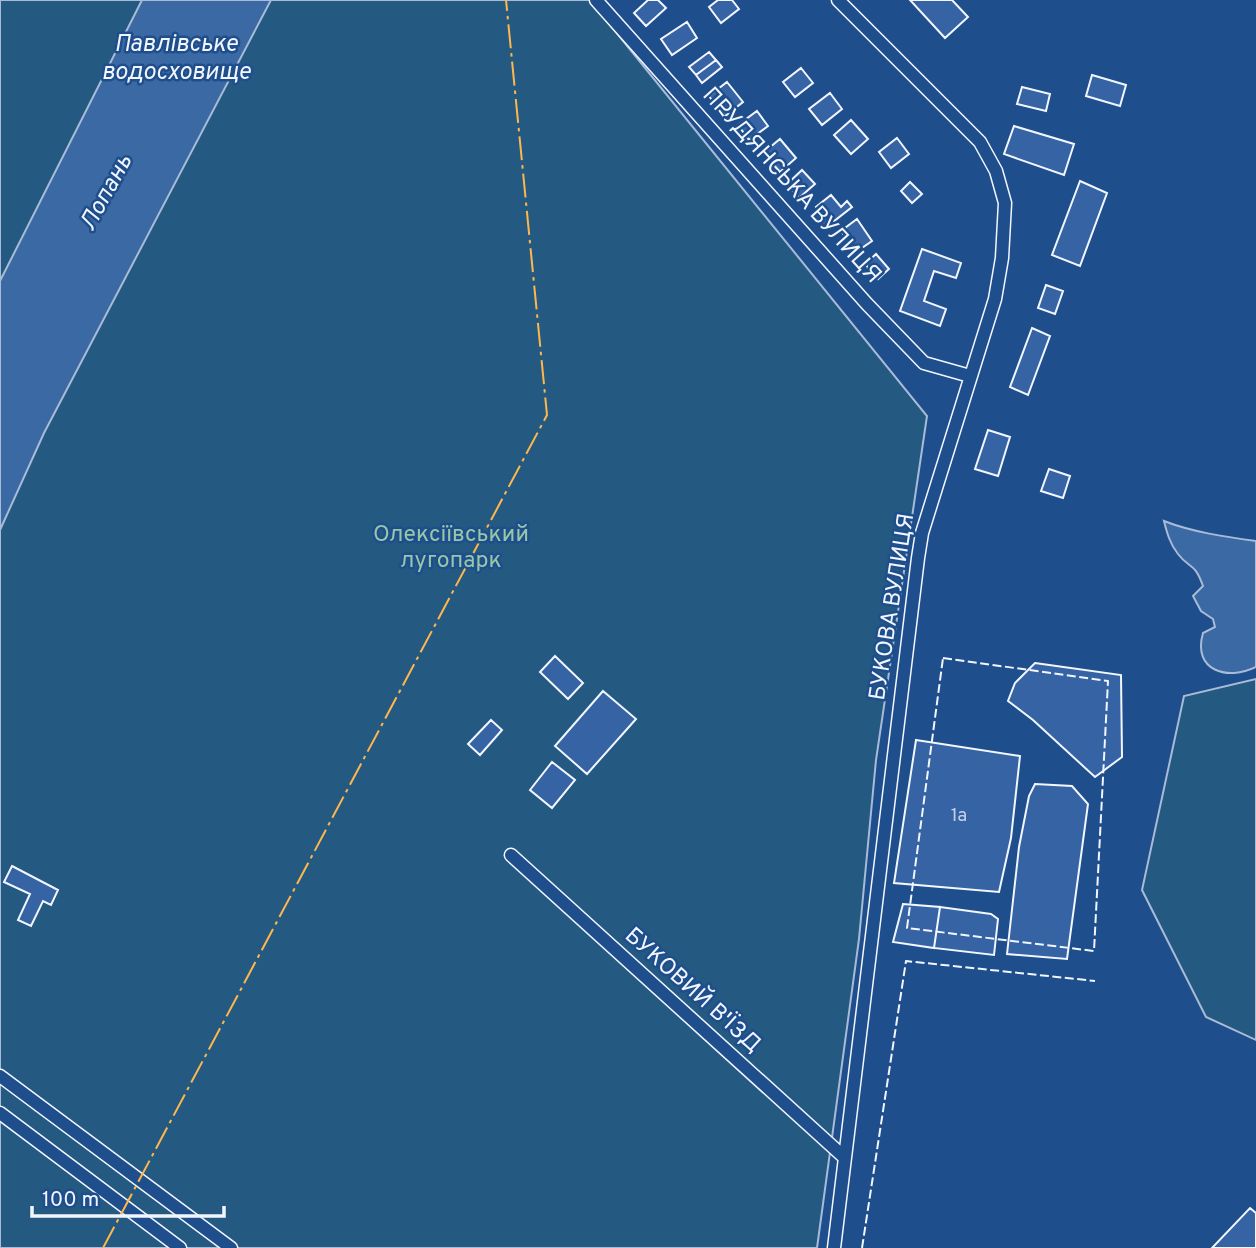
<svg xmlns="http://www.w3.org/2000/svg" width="1256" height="1248" font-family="Overpass,sans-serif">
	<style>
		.green { fill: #245a82; stroke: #a8bbd7; stroke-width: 2 }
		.water { fill: #3b69a3; stroke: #a8bbd7; stroke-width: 2 }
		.building { fill: #3563a3; stroke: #f2f6ff; stroke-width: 2 }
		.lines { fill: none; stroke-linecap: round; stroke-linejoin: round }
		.minor-casing { stroke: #f2f6ff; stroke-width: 15 }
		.minor { stroke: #1f4e8c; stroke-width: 12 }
		.fence { stroke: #f2f6ff; stroke-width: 2; stroke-dasharray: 9 3.5; stroke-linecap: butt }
		.power { stroke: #ffb74d; stroke-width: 2; stroke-dasharray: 24 5 3.5 5; stroke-linecap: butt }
		.labels { text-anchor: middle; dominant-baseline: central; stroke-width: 5; stroke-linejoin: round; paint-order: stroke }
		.number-label { font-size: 19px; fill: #c3d1e8 }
		.street-label { font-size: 23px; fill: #f2f6ff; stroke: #1f4e8c }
		.park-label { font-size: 23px; fill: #97c8a6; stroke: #1f4e8c }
		.water-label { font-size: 24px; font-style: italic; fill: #f2f6ff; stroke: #1f4e8c }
	</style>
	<rect width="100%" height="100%" fill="#1f4e8c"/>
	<path class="green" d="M0 0H590L927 416 876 760 859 939 817 1248H0Z
		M1256 679V1040L1206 1017 1142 890 1184 696Z"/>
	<path class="water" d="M142 0H271L44 433 0 530V281Z
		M1164 521C1192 532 1226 537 1256 541V667C1228 681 1192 671 1203 633L1215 627 1213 619 1201 611 1193 596 1203 586C1194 561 1190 570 1178 554 1170 544 1167 533 1164 521Z"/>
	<path class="building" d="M648 0H658L666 8 646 26 634 13Z
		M718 0H732L739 9 721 23 709 7Z
		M910 0H952L968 17 945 38Z
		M687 22 697 38 672 55 661 39Z
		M709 52 716 60 696 75 689 67Z
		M716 60 722 67 702 83 696 75Z
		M801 68 813 83 795 97 783 82Z
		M1092 75 1126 85 1120 106 1086 96Z
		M727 82 743 102 724 117 709 96Z
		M1022 87 1050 94 1046 111 1017 104Z
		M830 93 842 109 822 125 809 109Z
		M757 111 768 126 749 140 738 125Z
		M851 120 868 139 851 154 834 135Z
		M1014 126 1074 144 1064 175 1004 154Z
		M897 138 909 154 891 168 879 152Z
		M780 139 796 158 780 172 763 153Z
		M802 170 815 184 799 198 787 184Z
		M1080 181 1107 193 1080 266 1052 255Z
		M910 182 922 194 912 203 901 191Z
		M831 195 841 207 847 201 852 207 824 229 813 216 819 211 816 207Z
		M857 219 872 241 856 252 841 231Z
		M922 249 961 263 956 278 934 271 924 301 946 309 940 326 900 311Z
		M876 254 889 269 878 279 865 264Z
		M1046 285 1063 291 1055 314 1038 308Z
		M1032 328 1050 336 1028 395 1010 387Z
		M988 430 1010 437 998 476 975 469Z
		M1049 469 1070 476 1063 498 1041 491Z
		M555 656 583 683 568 699 540 672Z
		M1035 663 1121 675 1122 757 1095 777 1033 720 1008 701 1015 683Z
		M603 691 636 719 587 774 555 746Z
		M491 720 502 730 480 755 468 744Z
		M916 740 1020 756 1011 838 999 892 894 883Z
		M552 762 575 780 552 808 530 790Z
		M1035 784 1072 786 1088 804 1067 959 1007 954 1019 847 1029 796Z
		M12 866 58 890 51 905 43 901 31 926 18 920 30 894 4 882Z
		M903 904 940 907 934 948 893 942Z
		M940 907 991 914 998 919 994 955 934 948Z
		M1250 1208 1256 1213V1248H1212Z"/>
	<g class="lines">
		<defs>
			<path id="minor" d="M596 0 867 304 924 363 970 376
				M511 855 845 1158
				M0 1076 231 1248
				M0 1113 180 1248
				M834 1248 918 558 922 533 995 299 1002 258 1005 203 996 171 980 142 838 0"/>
		</defs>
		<use href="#minor" class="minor-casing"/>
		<use href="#minor" class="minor"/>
		<path class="fence" d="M943 658 1108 681 1094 951 907 928Z
			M862 1248 906 961 1095 981"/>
		<path class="power" d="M103 1248 547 415 506 0"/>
	</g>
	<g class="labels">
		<g class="number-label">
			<text x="959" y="816">1а</text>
		</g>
		<g class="street-label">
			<text transform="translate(791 186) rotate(48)">ПРУДЯНСЬКА ВУЛИЦЯ</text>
			<text transform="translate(893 607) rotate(-81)">БУКОВА ВУЛИЦЯ</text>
			<text transform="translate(692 991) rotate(42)">БУКОВИЙ В'ЇЗД</text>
		</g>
		<g class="park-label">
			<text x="451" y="535">Олексіївський<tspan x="451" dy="26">лугопарк</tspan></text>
		</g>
		<g class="water-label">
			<text x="176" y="45">Павлівське<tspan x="176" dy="28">водосховище</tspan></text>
			<text transform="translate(107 193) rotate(-61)">Лопань</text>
		</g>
	</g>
	<path d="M32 1206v10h192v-10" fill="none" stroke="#f2f6ff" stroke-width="3.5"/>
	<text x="42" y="1206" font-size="21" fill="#f2f6ff" stroke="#1f4e8c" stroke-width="5" paint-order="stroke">100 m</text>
</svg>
